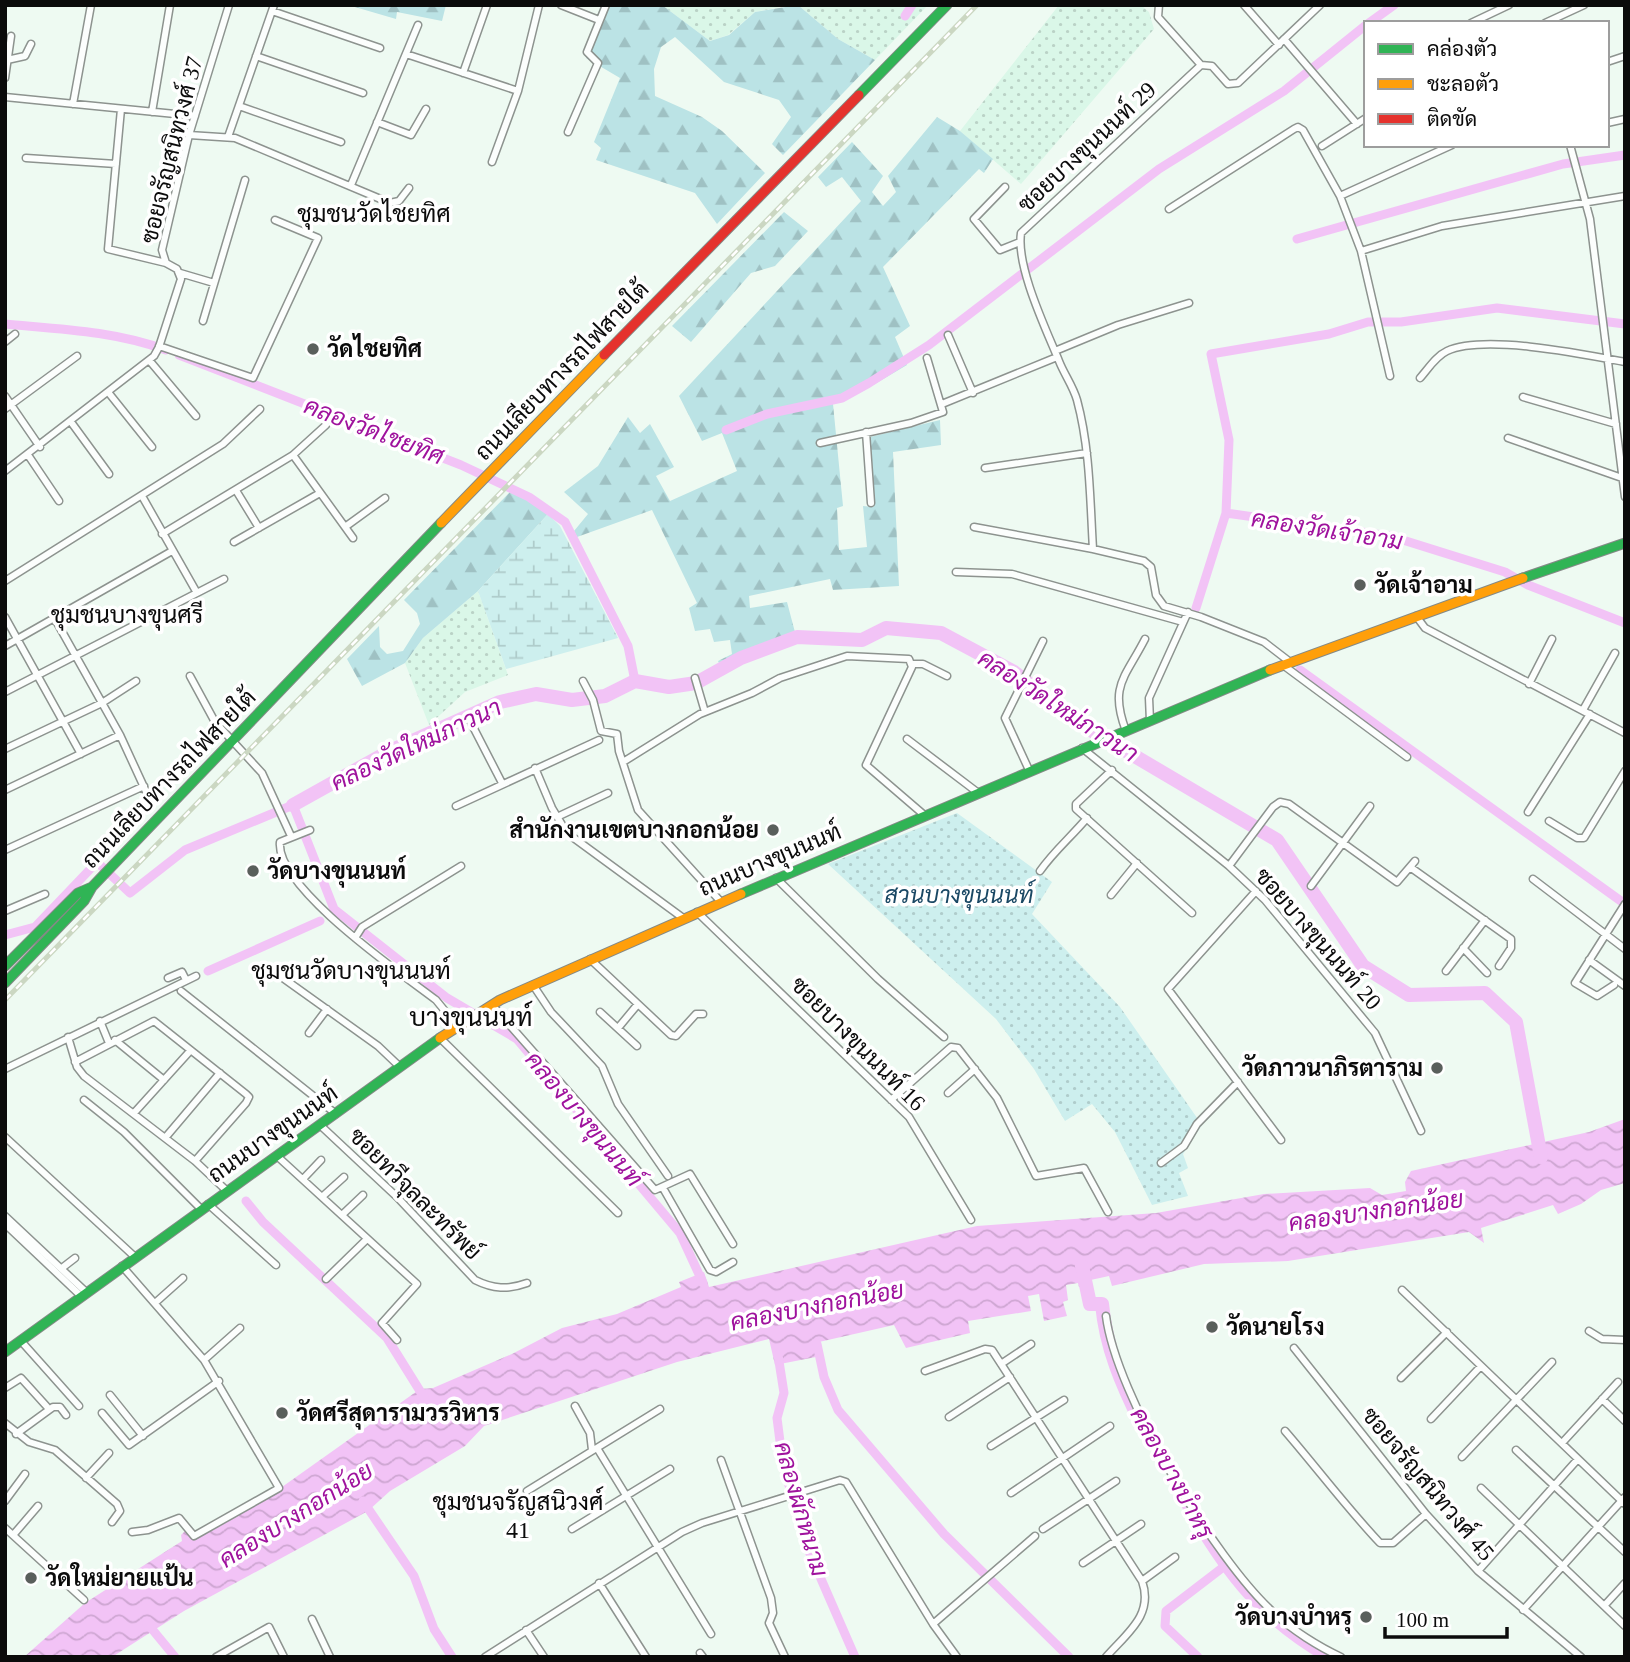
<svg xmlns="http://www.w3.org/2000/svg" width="1630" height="1662" font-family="'Times New Roman',Sarabun,serif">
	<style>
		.farmland { fill: url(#farmland-dots) }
		.grass { fill: url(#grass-dots) }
		.forest { fill: url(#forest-firs) }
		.wetland { fill: url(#wetland-marsh) }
		.water { fill: url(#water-waves) }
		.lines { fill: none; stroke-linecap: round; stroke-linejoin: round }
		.canal { stroke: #f2c3f6; stroke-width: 9 }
		.river { stroke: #f2c3f6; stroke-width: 14 }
		.street-casing { stroke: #8d938f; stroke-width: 9 }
		.fast-casing { stroke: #848986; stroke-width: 11 }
		.slow-casing { stroke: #848986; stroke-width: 11 }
		.jam-casing { stroke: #848986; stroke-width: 11 }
		.street { stroke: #fcfefd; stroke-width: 6 }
		.fast { stroke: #30b455; stroke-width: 9 }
		.slow { stroke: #ff9f0a; stroke-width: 9 }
		.jam { stroke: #e5322d; stroke-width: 9 }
		.rail-casing { stroke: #cbd7c2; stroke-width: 5 }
		.rail { stroke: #fff; stroke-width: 2.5; stroke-dasharray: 8; stroke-linecap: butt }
		.poi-dot { fill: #5a5f5c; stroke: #fff; stroke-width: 2.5 }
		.labels { text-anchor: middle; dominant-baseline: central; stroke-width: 7; stroke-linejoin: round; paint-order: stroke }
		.street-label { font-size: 23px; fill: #0b0b0b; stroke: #fff }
		.poi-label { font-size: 23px; font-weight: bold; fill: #0b0b0b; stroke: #fff; text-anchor: start }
		.park-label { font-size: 23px; font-style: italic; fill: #1a4864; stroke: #fff }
		.neighbourhood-label { font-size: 24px; fill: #0b0b0b; stroke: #fff }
		.water-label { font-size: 24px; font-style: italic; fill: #9f129d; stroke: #fff }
		.quarter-label { font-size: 26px; fill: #0b0b0b; stroke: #fff }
	</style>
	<defs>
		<pattern id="farmland-dots" width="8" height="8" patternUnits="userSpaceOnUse" patternTransform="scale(1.75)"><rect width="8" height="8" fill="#daf7e8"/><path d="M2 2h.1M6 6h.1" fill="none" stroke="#bad2c6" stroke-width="1.8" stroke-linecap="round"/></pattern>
		<pattern id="grass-dots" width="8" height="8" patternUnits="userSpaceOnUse" patternTransform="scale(1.75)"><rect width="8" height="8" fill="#cdefee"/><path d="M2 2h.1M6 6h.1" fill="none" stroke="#afcccb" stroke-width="1.8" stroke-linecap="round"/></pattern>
		<pattern id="forest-firs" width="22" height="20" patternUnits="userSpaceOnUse" patternTransform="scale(1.75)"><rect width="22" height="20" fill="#bbe3e5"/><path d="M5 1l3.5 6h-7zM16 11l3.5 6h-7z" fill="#9fc1c3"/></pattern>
		<pattern id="wetland-marsh" width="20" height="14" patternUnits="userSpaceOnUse" patternTransform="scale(1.75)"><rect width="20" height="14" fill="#cdefee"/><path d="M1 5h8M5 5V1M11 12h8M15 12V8" fill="none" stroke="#afcccb"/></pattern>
		<pattern id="water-waves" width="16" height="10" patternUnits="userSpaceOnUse" patternTransform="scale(1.75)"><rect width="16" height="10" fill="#f2c3f6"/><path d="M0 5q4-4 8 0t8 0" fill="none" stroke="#cea6d2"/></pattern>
	</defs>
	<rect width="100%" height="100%" fill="#eefaf2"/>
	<path class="farmland" d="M662 5H790L755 12 728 35 710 41Z
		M798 5H928L875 60 838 39Z
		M1059 5H1141L1149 12 1154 29 1021 184 960 131Z
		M478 591 508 675 465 692 429 725 405 663 423 638Z"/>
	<path class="grass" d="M957 813 1052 882 1032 914 1120 1007 1202 1125 1183 1154 1188 1168 1179 1173 1188 1196 1152 1205 1115 1132 1092 1104 1065 1121 1034 1069 996 1019 828 864Z"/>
	<path class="forest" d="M348 5H446L442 21 397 12 396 19Z
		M610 5H662L710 41 729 35 755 12 798 5 838 39 875 60 783 155 772 144 791 117 779 100 724 82 675 37 661 47 654 69 655 96 702 117 722 131 765 173 717 224 695 193 596 160 601 148 594 142 620 78 586 58Z
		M937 117 960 131 993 159 984 173 979 169 883 267 910 326 895 337 907 365 863 391 833 404 843 506 837 508 839 550 867 547 863 506 874 507 870 437 940 420 941 445 893 452 899 586 833 590 830 579 749 596 750 608 787 602 796 636 723 672 718 661 732 654 730 640 714 642 710 629 695 631 689 608 697 603 652 510 577 537 574 531 588 514 564 492 598 466 628 417 640 433 650 424 674 467 656 476 670 501 737 471 722 433 702 441 679 396 861 201 842 177 826 187 818 177 852 142 883 176 872 192 883 206 896 192 888 176Z
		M784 212 808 231 775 266 751 273 691 342 672 326Z
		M512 490 548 514 478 591 423 638 405 663 362 686 347 659 379 626 380 647 387 654 403 651 420 624 417 613 404 600Z"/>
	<path class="wetland" d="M548 514 560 526 618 638 506 669 478 591Z"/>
	<path class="water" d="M1625 1119V1183L1601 1190 1581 1204 1558 1214 1553 1205 1481 1228 1484 1243 1469 1232 1288 1261 1204 1264 1112 1286 1109 1276 1086 1281V1284L1079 1287 1078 1283 1066 1285 1068 1300 1063 1302 1067 1316 1044 1321 1039 1294 1028 1296 1031 1311 968 1321 970 1333 906 1348 894 1325 819 1342 821 1356 775 1365 769 1339 677 1362 484 1426 465 1446 390 1491 368 1511 184 1611 112 1657H24L85 1603 182 1541 181 1535 186 1530 193 1538 282 1487 420 1389 433 1388 512 1354 562 1328 617 1314 681 1287 679 1282 704 1272 709 1287 977 1226 1156 1213 1264 1194 1370 1188 1382 1195 1406 1191 1405 1182 1411 1171 1589 1132Z"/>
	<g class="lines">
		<path class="canal" d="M905 16 912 5
			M1369 23 1394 5
			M1297 239 1563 164 1625 155
			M5 324C59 329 115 331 166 350
			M179 355 461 465 529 497 565 522 628 646 635 681
			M726 430 767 414 842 398 869 383 929 345 1159 169 1284 91 1366 25
			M1226 513 1390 536 1505 572 1528 585 1625 623
			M1196 608 1226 513 1229 440 1211 354 1329 334 1368 322H1401L1497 308 1625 324
			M1300 670 1625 904
			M5 935 35 927 97 862 130 893 185 850 293 805 334 909 447 998 517 1039 680 1233 703 1283
			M208 971 320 921
			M246 1201 263 1222 387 1338 425 1399
			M817 1344 824 1377 838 1410 944 1534 1069 1657
			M778 1355 784 1393 777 1418 783 1465 808 1549 855 1657
			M363 1501 414 1576 434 1629 452 1657
			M147 1623 175 1657
			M1198 1657 1165 1626 1166 1611 1226 1565"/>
		<path class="river" d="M293 805 388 752 500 702 536 694 572 700 605 696 635 681 669 687 696 683 741 658 797 637 862 640 886 628 941 633 1014 672 1082 725 1277 840 1363 966 1409 995 1485 993 1516 1022 1541 1157
			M1082 1266 1090 1304H1102C1106 1348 1122 1385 1142 1425
			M1189 1506C1228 1574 1262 1618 1330 1657"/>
		<defs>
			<path id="street" d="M561 5 599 20
				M1159 5 1158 17 1201 65
				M1244 5 1279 45
				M272 11 380 48
				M1471 23 1509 5
				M1545 23 1584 5
				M1284 39 1357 124
				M406 54 518 91
				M256 56 363 93
				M7 60 25 56 31 44
				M1607 62 1625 56
				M463 73 487 5
				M5 78 11 36
				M5 97 195 116
				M73 104 91 5
				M239 106 341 142
				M121 109 108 249 166 263
				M152 112 170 5
				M377 122 411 135 426 109
				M1607 123 1625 119
				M568 132 598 63 587 52 606 5
				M189 135 235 138 390 203 399 201 409 188
				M228 137 274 5
				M1570 145 1590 219 1625 497
				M1322 146 1366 118
				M26 158 116 164
				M492 162 518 91 539 5
				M351 185 418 25
				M1005 187 974 219 1000 250 1020 242
				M1340 196 1452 145
				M1169 209 1294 129 1298 127 1303 130 1340 196 1361 251 1390 376
				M1361 251 1442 226 1625 196
				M180 273 214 283
				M203 321 245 180
				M948 335 973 393
				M5 342 15 334
				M159 346 253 378 318 238 275 220
				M1055 351 1118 325 1189 303
				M149 360 196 416
				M1420 378C1428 369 1436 356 1447 351 1484 334 1583 354 1625 362
				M108 392 152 447
				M5 396 40 447
				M1523 397 1616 424
				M942 404 1057 357
				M5 409 77 356
				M71 422 109 474
				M866 432 871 503
				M1508 438 1622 478
				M820 443 911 423 943 412 927 358
				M28 455 59 501
				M293 455 353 538
				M985 468 1087 453
				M5 471 154 356 159 347 181 279 177 269 166 263 162 250 189 135 229 5
				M237 492 259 528
				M142 496 197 593
				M345 527 385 498
				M974 527 1093 549
				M162 534 293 455 326 425
				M234 542 320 493
				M956 572 1012 574 1183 622
				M5 581 223 444 260 409
				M1416 616 1425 628 1625 733
				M5 617 81 754
				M55 619 120 735 149 798
				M5 646 172 551
				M1290 662 1264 642 1201 617 1164 606 1156 595 1151 567 1144 561 1093 549C1090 499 1090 448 1077 400 1073 386 1064 374 1059 361 1046 329 1016 267 1021 233L1201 65 1212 66 1228 84 1238 83 1320 5
				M912 664H923L947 676
				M1283 665 1407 757
				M190 676 215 722 262 773 291 836
				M695 678 705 712
				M583 681 593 700 601 731 617 734 619 751 638 810 721 902
				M1529 684 1552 639
				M5 692 224 579
				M1583 710 1615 653
				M468 717 502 783
				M1150 721 1149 698 1188 612
				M1126 731C1109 686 1125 678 1145 639
				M907 739 977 792
				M1082 748 1229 866 1265 900 1375 1033 1421 1131
				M5 749 102 703 136 681
				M623 762 700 714 752 693 780 678 847 656 909 659 912 667 866 765 923 814
				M535 768 552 808 567 833 683 918
				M1029 770 1005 718 1043 641
				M1112 770 1076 804V809L1192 913
				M5 790 120 735
				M456 806 599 740
				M1528 812 1590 714
				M557 817 608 793
				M1549 821 1577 838H1584L1625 771
				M310 830 280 842C275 887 402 974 436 1000L445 1011 449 1031
				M5 850 144 786
				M1229 866 1273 807 1280 802 1289 804 1397 882 1415 861
				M1410 867 1511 939V948L1499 966
				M1040 871C1054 851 1071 837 1087 818
				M776 878 878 979 944 1037
				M1533 879 1625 949
				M1311 886 1370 806
				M1256 891 1168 989 1281 1140
				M1111 895 1137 863
				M5 911 45 894
				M697 912 909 1117 971 1220
				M355 938 362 927 461 866
				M1463 948 1487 973
				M590 959 671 1035 676 1036 696 1014H703
				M1589 960 1625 986
				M269 968 378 1046 399 1066
				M1446 971 1485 920
				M168 978 182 972 186 980
				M533 985 551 1012 602 1066 618 1104 668 1176
				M1614 985 1597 996 1575 983 1625 904
				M181 991 336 1114
				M492 1005 655 1190 690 1174 733 1244
				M600 1012 637 1046
				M100 1021 109 1043
				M618 1028 638 1004
				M309 1033 327 1009
				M68 1037 77 1067 84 1076 195 1161 227 1191
				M440 1038 618 1213
				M115 1040 164 1080
				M75 1062 154 1021 246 1094 249 1097 246 1103 195 1161
				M5 1069 196 976
				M948 1093 975 1069
				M84 1100 124 1132 201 1209
				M891 1100 951 1047 958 1048 997 1098 1036 1176 1084 1168 1108 1212
				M134 1113 190 1051
				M320 1125 397 1197 475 1280C493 1289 508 1290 527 1283
				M5 1137 135 1257
				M165 1138 220 1073
				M277 1156 417 1284 382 1323 397 1340
				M1161 1163 1184 1146 1197 1124 1238 1082
				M303 1179 321 1160
				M663 1188 710 1270 716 1272 733 1262
				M323 1196 344 1177
				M208 1204 276 1265
				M343 1214 363 1195
				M5 1216 86 1292
				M5 1224 81 1296
				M122 1266 204 1360 279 1488 194 1536 179 1518 148 1530 132 1532
				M62 1268 75 1258
				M326 1279 367 1239
				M1402 1290 1625 1504
				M155 1303 183 1278
				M1106 1316C1116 1395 1215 1560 1274 1613 1292 1630 1319 1647 1341 1657
				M1589 1331 1602 1339 1625 1340
				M21 1341 79 1406
				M1294 1348 1426 1514 1478 1571 1581 1657
				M204 1360 240 1328
				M1001 1364 1031 1344
				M925 1371 985 1349 992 1350 1142 1581C1154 1615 1127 1633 1106 1657
				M1401 1378 1447 1332
				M5 1388 21 1378 49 1409
				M110 1395 143 1436
				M1602 1399 1625 1421
				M575 1406 590 1433 592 1450
				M102 1413 129 1445 219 1381
				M949 1417 1010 1377
				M1431 1419 1481 1366
				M5 1423 29 1442 55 1450 117 1504 120 1511 112 1522
				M1285 1431C1317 1468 1346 1507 1380 1543H1393L1426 1514
				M16 1434 53 1407H60L66 1415
				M1562 1443 1618 1382
				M991 1446 1064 1400
				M597 1448 711 1634
				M1516 1450 1625 1552
				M1462 1457 1552 1362
				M721 1460 771 1598 773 1613 769 1623 785 1657
				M86 1478 109 1453
				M1481 1488 1625 1626
				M527 1491 660 1409
				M1011 1493 1110 1426
				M5 1501 25 1474
				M5 1528 84 1600
				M572 1529 670 1469
				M1043 1529 1116 1481
				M14 1534 38 1506
				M1083 1563 1141 1524
				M1478 1571 1578 1459
				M1142 1581 1175 1557
				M599 1583 646 1657
				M1604 1606 1625 1583
				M1523 1610 1625 1497
				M312 1619 330 1657
				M933 1624 957 1657
				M526 1630 544 1657
				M700 1653 703 1657
				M216 1657 269 1627 284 1657
				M485 1657 682 1532 702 1523 840 1480 846 1482 933 1624 1035 1536"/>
			<path id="fast" d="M859 95 947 5
				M1523 578 1625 543
				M741 894 1270 670
				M5 966 78 893 92 887
				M5 983 84 901 92 887 441 523
				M5 1352 440 1038"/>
			<path id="slow" d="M441 523 604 355
				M1270 670 1523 578
				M440 1038 500 1000 741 894"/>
			<path id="jam" d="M604 355 859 95"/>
		</defs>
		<use href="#street" class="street-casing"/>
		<use href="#fast" class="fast-casing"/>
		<use href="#slow" class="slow-casing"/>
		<use href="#jam" class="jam-casing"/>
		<use href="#street" class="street"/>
		<use href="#fast" class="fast"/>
		<use href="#slow" class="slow"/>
		<use href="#jam" class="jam"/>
		<defs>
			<path id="rail" d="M5 1000 977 5"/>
		</defs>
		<use href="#rail" class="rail-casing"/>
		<use href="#rail" class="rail"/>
	</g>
	<g class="poi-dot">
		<circle cx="313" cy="349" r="7"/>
		<circle cx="1360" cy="585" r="7"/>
		<circle cx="773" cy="830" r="7"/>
		<circle cx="253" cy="871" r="7"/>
		<circle cx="1437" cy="1068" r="7"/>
		<circle cx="1212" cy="1327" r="7"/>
		<circle cx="282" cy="1413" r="7"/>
		<circle cx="31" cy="1578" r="7"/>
		<circle cx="1366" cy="1617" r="7"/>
	</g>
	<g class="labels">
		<g class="street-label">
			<text transform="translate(1087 147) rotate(-43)">ซอยบางขุนนนท์ 29</text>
			<text transform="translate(172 150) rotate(-76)">ซอยจรัญสนิทวงศ์ 37</text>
			<text transform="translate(562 371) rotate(-46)">ถนนเลียบทางรถไฟสายใต้</text>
			<text transform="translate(169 779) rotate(-46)">ถนนเลียบทางรถไฟสายใต้</text>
			<text transform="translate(770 860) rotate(-23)">ถนนบางขุนนนท์</text>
			<text transform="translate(1318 939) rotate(49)">ซอยบางขุนนนท์ 20</text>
			<text transform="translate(858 1044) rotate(45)">ซอยบางขุนนนท์ 16</text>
			<text transform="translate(273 1134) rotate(-35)">ถนนบางขุนนนท์</text>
			<text transform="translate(415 1194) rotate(45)">ซอยทวีจุลละทรัพย์</text>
			<text transform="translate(1428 1484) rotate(50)">ซอยจรัญสนิทวงศ์ 45</text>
		</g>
		<g class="poi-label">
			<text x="327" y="349">วัดไชยทิศ</text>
			<text x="1374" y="585">วัดเจ้าอาม</text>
			<text x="759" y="830" text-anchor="end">สำนักงานเขตบางกอกน้อย</text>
			<text x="267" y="871">วัดบางขุนนนท์</text>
			<text x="1423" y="1068" text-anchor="end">วัดภาวนาภิรตาราม</text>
			<text x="1226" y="1327">วัดนายโรง</text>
			<text x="296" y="1413">วัดศรีสุดารามวรวิหาร</text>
			<text x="45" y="1578">วัดใหม่ยายแป้น</text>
			<text x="1352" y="1617" text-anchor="end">วัดบางบำหรุ</text>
		</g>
		<g class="park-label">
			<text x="959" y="895">สวนบางขุนนนท์</text>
		</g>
		<g class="neighbourhood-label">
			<text x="374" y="214">ชุมชนวัดไชยทิศ</text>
			<text x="127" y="615">ชุมชนบางขุนศรี</text>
			<text x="351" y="971">ชุมชนวัดบางขุนนนท์</text>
			<text x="518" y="1502">ชุมชนจรัญสนิวงศ์<tspan x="518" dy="28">41</tspan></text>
		</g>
		<g class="water-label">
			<text transform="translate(374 431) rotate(21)">คลองวัดไชยทิศ</text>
			<text transform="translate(1327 530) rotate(9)">คลองวัดเจ้าอาม</text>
			<text transform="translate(1058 706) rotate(33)">คลองวัดใหม่ภาวนา</text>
			<text transform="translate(416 745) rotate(-25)">คลองวัดใหม่ภาวนา</text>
			<text transform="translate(584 1119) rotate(50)">คลองบางขุนนนท์</text>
			<text transform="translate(1376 1211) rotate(-8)">คลองบางกอกน้อย</text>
			<text transform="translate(817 1306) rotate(-11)">คลองบางกอกน้อย</text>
			<text transform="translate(1172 1473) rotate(61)">คลองบางบำหรุ</text>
			<text transform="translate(801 1509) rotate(74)">คลองผักหนาม</text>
			<text transform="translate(296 1515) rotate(-32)">คลองบางกอกน้อย</text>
		</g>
		<g class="quarter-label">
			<text x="471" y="1017">บางขุนนนท์</text>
		</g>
	</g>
	<rect width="1630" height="1662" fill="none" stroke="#0b0b0b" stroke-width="14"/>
	<rect x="1364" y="21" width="245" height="126" fill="#ffffff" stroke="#9d9d9d" stroke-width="2"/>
	<rect x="1378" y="44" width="35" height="10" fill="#30b455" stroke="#9d9d9d" stroke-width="2"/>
	<text x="1427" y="56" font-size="21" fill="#0b0b0b">คล่องตัว</text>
	<rect x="1378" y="79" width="35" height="10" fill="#ff9f0a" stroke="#9d9d9d" stroke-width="2"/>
	<text x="1427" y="91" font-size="21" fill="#0b0b0b">ชะลอตัว</text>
	<rect x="1378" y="114" width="35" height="10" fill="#e5322d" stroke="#9d9d9d" stroke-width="2"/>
	<text x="1427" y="126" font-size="21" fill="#0b0b0b">ติดขัด</text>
	<path d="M1385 1627v10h122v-10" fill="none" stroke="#0b0b0b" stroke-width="3.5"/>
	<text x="1396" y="1627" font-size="21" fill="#0b0b0b" stroke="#ffffff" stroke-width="5" paint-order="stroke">100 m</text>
</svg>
